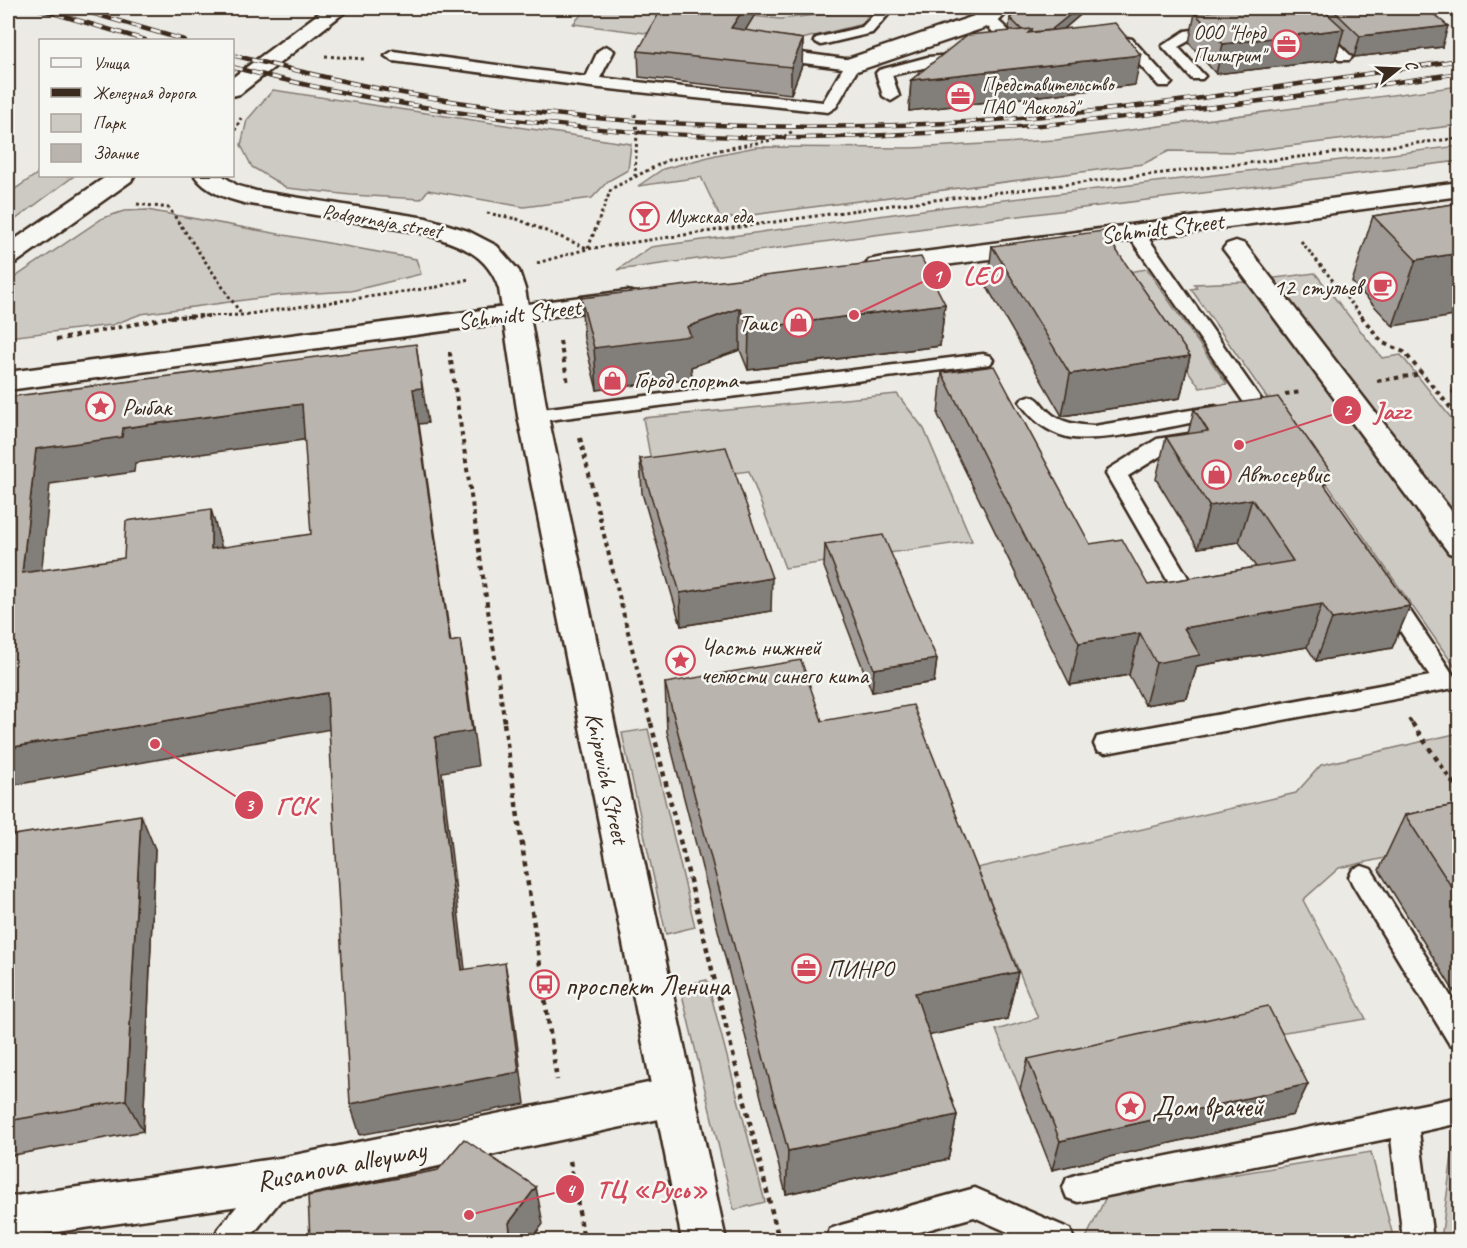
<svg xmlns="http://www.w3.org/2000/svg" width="1467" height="1248" font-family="Caveat,sans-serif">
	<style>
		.green { fill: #cdcac4; stroke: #847a71; stroke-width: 1.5 }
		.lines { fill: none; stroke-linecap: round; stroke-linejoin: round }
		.service-casing { stroke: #3b2a1e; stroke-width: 5 }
		.pedestrian-casing { stroke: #3b2a1e; stroke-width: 5 }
		.minor-casing { stroke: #3b2a1e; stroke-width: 5 }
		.secondary-casing { stroke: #3b2a1e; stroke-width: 5 }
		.primary-casing { stroke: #3b2a1e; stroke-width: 5 }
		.path-far2 { stroke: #3b2a1e; stroke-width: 3; stroke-dasharray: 3 3; stroke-linecap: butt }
		.path-far1 { stroke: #3b2a1e; stroke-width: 4; stroke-dasharray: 4.5 4.5; stroke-linecap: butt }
		.path { stroke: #3b2a1e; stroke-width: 4.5; stroke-dasharray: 5 5; stroke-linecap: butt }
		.service { fill: #f6f6f2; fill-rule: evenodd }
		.pedestrian { fill: #f6f6f2; fill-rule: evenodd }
		.minor { fill: #f6f6f2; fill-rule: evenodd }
		.secondary { fill: #f6f6f2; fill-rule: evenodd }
		.primary { fill: #f6f6f2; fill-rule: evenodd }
		.rail-casing { stroke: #3b2a1e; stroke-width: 4.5 }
		.rail { stroke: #f6f6f2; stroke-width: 3; stroke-dasharray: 10; stroke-linecap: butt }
		.wall { fill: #a09b96; stroke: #3b2a1e; stroke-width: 1.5 }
		.shaded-wall { fill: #827e7a; stroke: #3b2a1e; stroke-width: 1.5 }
		.building { fill: #bab4ae; stroke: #3b2a1e; stroke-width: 1.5; fill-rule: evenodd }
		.labels { text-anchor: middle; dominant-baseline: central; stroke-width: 5; stroke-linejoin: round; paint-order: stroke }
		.far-poi-label { font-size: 20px; fill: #3b2a1e; stroke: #f6f6f2; text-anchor: start }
		.far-street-label { font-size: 20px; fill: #3b2a1e; stroke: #f6f6f2 }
		.street-label { font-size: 24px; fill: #3b2a1e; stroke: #f6f6f2 }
		.poi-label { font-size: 24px; fill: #3b2a1e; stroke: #f6f6f2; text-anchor: start }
		.near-poi-label { font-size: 28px; fill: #3b2a1e; stroke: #f6f6f2; text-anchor: start }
		.near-street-label { font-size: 28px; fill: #3b2a1e; stroke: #f6f6f2 }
		.leader { fill: none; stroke: #d1495b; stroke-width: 2 }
		.callout-dot { fill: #d1495b; stroke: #f6f6f2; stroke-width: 2 }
		.mark-label { font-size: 18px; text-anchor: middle; font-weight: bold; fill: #fff }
		.callout-label { font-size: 26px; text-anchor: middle; font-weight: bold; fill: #d1495b; stroke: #f6f6f2; stroke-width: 5; stroke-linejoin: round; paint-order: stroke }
	</style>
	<rect width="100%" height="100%" fill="#ebeae5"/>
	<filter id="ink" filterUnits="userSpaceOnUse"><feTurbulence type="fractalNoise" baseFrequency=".0167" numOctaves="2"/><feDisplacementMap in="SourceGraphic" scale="12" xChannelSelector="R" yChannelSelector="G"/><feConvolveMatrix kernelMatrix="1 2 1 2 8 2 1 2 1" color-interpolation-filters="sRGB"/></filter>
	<g filter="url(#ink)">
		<path class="green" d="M587 8H677L780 19 871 9 863 24 765 48 573 24Z
			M1459 86V125L1241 152 1169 151 1143 164 721 219 701 177 638 186 663 169 716 155 756 147 912 148 1056 140Z
			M273 90 631 144 628 170 608 181 592 198 524 207 428 190 421 199 351 195 287 188 252 167 241 145 247 120Z
			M1459 146V161L948 225 617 270 651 247 945 207Z
			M40 172V176H74L8 225V194Z
			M147 210 416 259 421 274 351 291 282 295 141 314 112 325 8 337V282L103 218 124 211Z
			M1147 269 1227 384 1200 388 1121 273Z
			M1315 273 1382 358 1401 355 1459 428V673L1191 289 1197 288 1194 284 1244 282Z
			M897 394 924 429 972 541 785 568 749 471 655 483 643 418Z
			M648 729 695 927 666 934 622 733Z
			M1459 733V842L1339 868 1303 900 1366 1019 1254 1037 1020 1089 996 1030 1038 1018 977 868 1296 793 1321 765Z
			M707 980 765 1202 734 1210 680 986Z
			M1459 1145V1240H1441L1453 1148Z
			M1371 1152 1394 1240H1085L1107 1195Z"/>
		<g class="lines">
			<defs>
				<path id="service" d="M880 8H894L872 33 821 45 814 41 816 38 862 27Z
					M962 8C991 5 1008 31 1027 50L1030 53 1027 56H1017L983 22Z
					M1221 26 1226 27 1228 30 1226 33 1194 38 1178 47 1202 73 1205 76 1202 79H1192L1162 46 1185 31Z
					M1317 27 1322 28 1349 54 1352 57 1349 60H1339L1312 34 1310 31 1312 28Z
					M1127 38 1132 39 1169 80 1172 83 1169 86H1159L1123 47 1112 46 1110 43 1112 40Z
					M606 46 614 51 600 78 823 102 843 68 772 59 764 54 767 51 772 49 852 60 860 65 836 107 828 112 591 87 393 61 385 56 393 51 586 77 598 51Z
					M963 54 968 56 971 59 968 62 928 67 892 75 899 96 891 101 883 96 876 73 879 70 928 57Z
					M1135 227 1141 228 1277 422 1280 426 1277 430 1270 432 1263 430 1126 232 1129 228Z
					M983 354 990 356 993 360 990 364 533 422 526 420 523 416 526 412 533 410Z
					M1030 396C1040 398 1041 405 1048 411 1060 423 1078 425 1094 426L1215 406 1230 411 1233 415 1230 419 1223 421 1214 418C1177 425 1100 444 1067 437 1047 432 1031 419 1020 402L1023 398Z
					M1195 433 1202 434 1205 439 1202 444 1170 450 1128 476 1203 603 1200 609 1192 611 1184 609 1106 474 1109 469 1157 439Z
					M1388 588 1396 590 1454 676 1458 682 1454 688 1106 753 1097 751 1094 744 1097 737 1106 735 1430 676 1377 596 1380 590Z
					M1362 866 1371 869 1460 1011V1048L1450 1045 1353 885 1349 877 1353 869Z
					M1460 1097V1123L1419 1132 1433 1240H1403L1391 1138 1078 1202 1067 1198 1063 1188 1067 1178 1078 1174Z
					M279 1165 290 1169 294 1179 290 1189 248 1240H214L218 1229 268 1169Z
					M975 1188 1070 1229 1074 1240H1026L974 1217 891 1240H826L830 1229 841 1225Z"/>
				<path id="pedestrian" d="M1236 241 1245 244 1460 522V556L1449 553 1227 254 1223 249 1227 244Z"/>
				<path id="minor" d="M988 8H1011L996 24 860 70 852 72 844 70 841 65 844 60 980 14Z
					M673 1078 688 1083 694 1097 688 1111 673 1116 280 1200 8 1239V1197L280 1158Z"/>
				<path id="secondary" d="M326 8H350L240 94 232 96V78Z
					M107 176H134L131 181 17 262 8 264V244Z
					M195 176H223L238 186 256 191 426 218 468 231 497 246 519 271 525 289 548 416 726 1240H682L518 416 499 289C487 252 457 244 422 233L244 203C226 198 206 192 195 176Z"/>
				<path id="primary" d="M1460 182V196L878 274 869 272 865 266 869 260 878 258Z
					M627 291 636 293 640 299 636 305 8 390V372Z"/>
			</defs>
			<use href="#service" class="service-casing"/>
			<use href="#pedestrian" class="pedestrian-casing"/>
			<use href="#minor" class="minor-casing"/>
			<use href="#secondary" class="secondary-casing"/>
			<use href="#primary" class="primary-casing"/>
			<path class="path-far2" d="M325 56 365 59
				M635 114 637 132 635 176
				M232 136 241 118
				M232 142 235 159
				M137 204 169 208 241 314
				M487 213 517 219 587 248
				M1301 241 1362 317
				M588 248 611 189 668 160 782 138 793 131
				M537 263 587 249 892 205 1460 138
				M168 317 242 315 437 287 469 279"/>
			<path class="path-far1" d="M1361 316 1383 343 1404 352 1460 419
				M56 340 170 317 209 316
				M560 341 568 383
				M448 354H450L505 725
				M1377 381 1422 374
				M1285 394 1302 392
				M580 438 651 725
				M1409 719 1413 725"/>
			<path class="path" d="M504 723 557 1080
				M651 723 779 1240
				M1412 723 1460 793
				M570 1161 584 1240"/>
			<use href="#service" class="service"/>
			<use href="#pedestrian" class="pedestrian"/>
			<use href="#minor" class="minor"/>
			<use href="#secondary" class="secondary"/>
			<use href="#primary" class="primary"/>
			<defs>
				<path id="rail" d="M36 8 145 40
					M74 8 184 40
					M232 55C290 69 349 84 408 94 586 125 768 132 948 123 1120 114 1290 85 1460 60
					M232 67C409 113 609 137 792 138 829 138 867 136 904 134 1091 126 1275 100 1460 73"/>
			</defs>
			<use href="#rail" class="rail-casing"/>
			<use href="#rail" class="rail"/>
		</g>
		<path class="wall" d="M1023 8H1081L1080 15 1064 29 1135 85 909 111 911 80 1012 31 1009 28 1010 18Z
			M1330 8H1426L1442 47 1354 57 1340 43 1335 60 1216 74 1189 43 1195 13 1328 15Z
			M745 31 803 39 802 65 791 94 639 77 638 51Z
			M1460 203 1393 326 1352 282 1373 216Z
			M992 246 1190 356 1180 398 1062 416 987 287Z
			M581 298 945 304 940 346 748 370 740 350 691 367 692 378 597 390 584 339Z
			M942 373 1090 544 1148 585 1256 567 1239 542 1198 548 1156 479 1166 437 1188 434 1194 409 1330 471 1325 486 1410 606 1392 648 1316 661 1307 647 1197 666 1187 698 1145 705 1129 675 1070 685 938 415Z
			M1460 373V401L1452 392Z
			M640 459 771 611 681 626 642 493Z
			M825 544 937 659 934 682 872 692 824 567Z
			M665 683 822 721 1018 972 1007 1019 929 1035 957 1115 948 1159 786 1194 667 732Z
			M1460 804V1001L1379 870 1405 815Z
			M8 836 155 849 143 1131 8 1156Z
			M1028 1059 1308 1084 1293 1115 1052 1170 1020 1089Z"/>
		<path class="shaded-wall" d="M744 8H759L731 54V28Z
			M1078 8H1081L1080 15 1046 44 1047 33Z
			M1448 26 1442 47 1354 57 1360 36Z
			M1344 29 1335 60 1216 74 1223 44Z
			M803 39 802 65 791 94V67Z
			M1141 55 1135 85 909 111 911 80Z
			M1460 253V315L1393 326 1416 260Z
			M945 304 940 346 748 370 749 329Z
			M740 308V350L691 367 692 378 597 390 594 348 687 327Z
			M416 344 428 423 419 424 456 677 450 642 413 389Z
			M1190 356 1180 398 1062 416 1070 374Z
			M302 404 310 439 135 463 134 472 50 484 38 608 22 573 36 449 123 428Z
			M1330 471 1316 513V473Z
			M1252 499 1239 542 1198 548 1209 506Z
			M211 509 221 544V585L211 549Z
			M772 578 771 611 681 626 680 593Z
			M1322 604 1307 647 1197 666 1187 698 1145 705 1156 663 1184 628Z
			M1410 606 1392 648 1316 661 1332 619Z
			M1140 633 1129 675 1070 685 1079 643Z
			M460 640 466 676 478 766 442 772 469 1003 462 970 435 737Z
			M937 659 934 682 872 692 874 669Z
			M327 693 337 728 8 786V748Z
			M141 815 155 849 143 1131 126 1100Z
			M505 963 511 996 525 1104 360 1135 350 1104Z
			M1018 972 1007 1019 908 1040 915 993Z
			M1308 1084 1293 1115 1052 1170 1060 1141Z
			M957 1115 948 1159 786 1194 788 1151Z
			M536 1187 543 1224 531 1240H511L509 1223Z"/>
		<path class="building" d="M662 8H744L731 28 803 39 791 67 638 51Z
			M1023 8H1078L1051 30 1032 32V29L1022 30 1010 18Z
			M1245 8H1321L1344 29 1223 44 1195 13Z
			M1331 8H1426L1448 26 1360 36Z
			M1115 23 1141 55 911 80 967 35 1032 29 1028 33Z
			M1460 203V253L1416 260 1373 216Z
			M1103 231 1190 356 1070 374 992 246Z
			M921 257 945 304 749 329 740 308 687 327 691 336 594 348 581 298Z
			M416 344 422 388 413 389 450 642 460 640 472 731 435 737 462 970 505 963 519 1072 350 1104 327 693 8 748V397ZM302 404 311 534 211 549V509L126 521 124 558 22 573 36 449 122 437 123 428Z
			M994 366 1090 544 1122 539 1148 585 1293 561 1252 499 1209 506 1166 437 1208 431 1194 409 1278 397 1330 471 1316 473 1410 606 1332 619 1322 604 1184 628 1200 655 1156 663 1140 633 1079 643 942 373Z
			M726 447 772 578 680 593 640 459Z
			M883 535 937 659 874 669 825 544Z
			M801 660 822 721 913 705 1018 972 915 993 957 1115 788 1151 665 683Z
			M1460 804V900L1405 815Z
			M141 815 126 1100 8 1121V836Z
			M1268 1006 1308 1084 1060 1141 1028 1059Z
			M464 1139 536 1187 509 1223 511 1240H310L308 1196 438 1170Z"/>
	</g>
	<defs>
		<symbol id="office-ring" viewBox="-11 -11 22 22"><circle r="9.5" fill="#f6f6f2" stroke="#d1495b" stroke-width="1.5"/><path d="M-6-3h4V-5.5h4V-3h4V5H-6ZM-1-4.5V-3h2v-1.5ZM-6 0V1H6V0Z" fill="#d1495b"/></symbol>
		<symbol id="bar-ring" viewBox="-11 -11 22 22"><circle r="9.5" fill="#f6f6f2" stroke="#d1495b" stroke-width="1.5"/><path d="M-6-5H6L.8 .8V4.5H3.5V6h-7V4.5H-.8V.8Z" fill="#d1495b"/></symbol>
		<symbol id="cafe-ring" viewBox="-11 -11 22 22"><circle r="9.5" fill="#f6f6f2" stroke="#d1495b" stroke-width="1.5"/><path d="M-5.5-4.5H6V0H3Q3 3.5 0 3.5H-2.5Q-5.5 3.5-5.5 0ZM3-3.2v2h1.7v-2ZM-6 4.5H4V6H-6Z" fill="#d1495b"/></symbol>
		<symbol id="shop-ring" viewBox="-11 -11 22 22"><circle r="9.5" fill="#f6f6f2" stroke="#d1495b" stroke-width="1.5"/><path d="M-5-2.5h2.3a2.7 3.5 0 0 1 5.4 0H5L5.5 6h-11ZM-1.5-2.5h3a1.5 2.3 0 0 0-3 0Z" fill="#d1495b"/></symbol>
		<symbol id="sight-ring" viewBox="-11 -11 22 22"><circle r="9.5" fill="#f6f6f2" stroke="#d1495b" stroke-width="1.5"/><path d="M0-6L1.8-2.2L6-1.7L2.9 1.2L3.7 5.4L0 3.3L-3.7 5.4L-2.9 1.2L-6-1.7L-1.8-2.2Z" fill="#d1495b"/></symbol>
		<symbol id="bus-ring" viewBox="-11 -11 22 22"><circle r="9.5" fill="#f6f6f2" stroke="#d1495b" stroke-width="1.5"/><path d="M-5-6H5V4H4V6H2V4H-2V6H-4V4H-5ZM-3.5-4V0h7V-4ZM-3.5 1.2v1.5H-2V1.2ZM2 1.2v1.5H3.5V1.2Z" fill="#d1495b"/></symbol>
	</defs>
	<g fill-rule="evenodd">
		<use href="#office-ring" x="1270" y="28" width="33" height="33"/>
		<use href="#office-ring" x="944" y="80" width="33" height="33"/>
		<use href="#bar-ring" x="628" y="200" width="33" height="33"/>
		<use href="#cafe-ring" x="1366" y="270" width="33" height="33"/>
		<use href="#shop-ring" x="782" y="306" width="33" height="33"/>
		<use href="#shop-ring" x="596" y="364" width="33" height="33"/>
		<use href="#sight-ring" x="84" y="390" width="33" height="33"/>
		<use href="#shop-ring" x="1200" y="458" width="33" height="33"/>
		<use href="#sight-ring" x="664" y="644" width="33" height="33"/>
		<use href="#office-ring" x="790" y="952" width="33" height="33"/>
		<use href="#bus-ring" x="528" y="968" width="33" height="33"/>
		<use href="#sight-ring" x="1114" y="1090" width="33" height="33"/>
	</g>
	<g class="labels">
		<g class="far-poi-label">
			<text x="1265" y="32" text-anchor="end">ООО "Норд<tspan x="1265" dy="23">Пилигрим"</tspan></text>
			<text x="982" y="84">Представительство<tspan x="982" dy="23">ПАО "Аскольд"</tspan></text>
			<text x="666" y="216">Мужская еда</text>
		</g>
		<g class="far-street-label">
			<text transform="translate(382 221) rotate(10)">Podgornaja street</text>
		</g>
		<g class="street-label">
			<text transform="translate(1162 228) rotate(-7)">Schmidt Street</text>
			<text transform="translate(519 314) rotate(-7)">Schmidt Street</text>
			<text transform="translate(607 778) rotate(78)">Knipovich Street</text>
		</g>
		<g class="poi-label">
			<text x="1362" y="287" text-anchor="end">12 стульев</text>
			<text x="777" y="323" text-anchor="end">Таис</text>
			<text x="634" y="380">Город спорта</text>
			<text x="122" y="407">Рыбак</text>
			<text x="1237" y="474">Автосервис</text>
			<text x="701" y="647">Часть нижней<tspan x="701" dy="28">челюсти синего кита</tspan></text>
			<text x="827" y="969">ПИНРО</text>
		</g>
		<g class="near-poi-label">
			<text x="565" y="985">проспект Ленина</text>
			<text x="1152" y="1106">Дом врачей</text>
		</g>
		<g class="near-street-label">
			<text transform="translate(341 1165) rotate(-11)">Rusanova alleyway</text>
		</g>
	</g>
	<path class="leader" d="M854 315L937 275M1239 445L1347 410M155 744L249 805M469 1215L570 1189"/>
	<g class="callout-dot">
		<circle cx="854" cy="315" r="6"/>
		<circle cx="1239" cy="445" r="6"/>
		<circle cx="155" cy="744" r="6"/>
		<circle cx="469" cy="1215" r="6"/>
		<circle cx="937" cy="275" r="15"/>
		<circle cx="1347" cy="410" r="15"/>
		<circle cx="249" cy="805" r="15"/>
		<circle cx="570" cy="1189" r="15"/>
	</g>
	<g class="mark-label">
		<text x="937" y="282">1</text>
		<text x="1347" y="416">2</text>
		<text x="249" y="811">3</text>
		<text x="570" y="1196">4</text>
	</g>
	<g class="callout-label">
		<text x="982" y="284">LEO</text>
		<text x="1392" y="419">Jazz</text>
		<text x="296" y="814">ГСК</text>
		<text x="652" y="1198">ТЦ «Русь»</text>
	</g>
	<rect width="1467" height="1248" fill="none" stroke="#f6f6f2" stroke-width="30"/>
	<rect x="15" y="15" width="1437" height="1218" fill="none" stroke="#3b2a1e" stroke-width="2" filter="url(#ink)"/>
	<rect x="39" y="39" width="195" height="138" fill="#f6f6f2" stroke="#aba49d" stroke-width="1.5"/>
	<rect x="51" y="58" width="30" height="9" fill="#f6f6f2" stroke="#aba49d" stroke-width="1.5"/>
	<text x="93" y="69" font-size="18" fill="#3b2a1e">Улица</text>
	<rect x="51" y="88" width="30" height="9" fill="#3b2a1e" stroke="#aba49d" stroke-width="1.5"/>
	<text x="93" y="99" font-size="18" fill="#3b2a1e">Железная дорога</text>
	<rect x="51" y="114" width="30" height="18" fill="#cdcac4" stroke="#aba49d" stroke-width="1.5"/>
	<text x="93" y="129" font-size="18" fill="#3b2a1e">Парк</text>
	<rect x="51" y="144" width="30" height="18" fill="#bab4ae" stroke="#aba49d" stroke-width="1.5"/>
	<text x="93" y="159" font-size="18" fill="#3b2a1e">Здание</text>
	<g transform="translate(1398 69) rotate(72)" stroke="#f6f6f2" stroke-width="4.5" paint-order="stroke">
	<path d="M0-4.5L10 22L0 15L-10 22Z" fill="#3b2a1e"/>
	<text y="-9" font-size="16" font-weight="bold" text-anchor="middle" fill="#3b2a1e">С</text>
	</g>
</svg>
